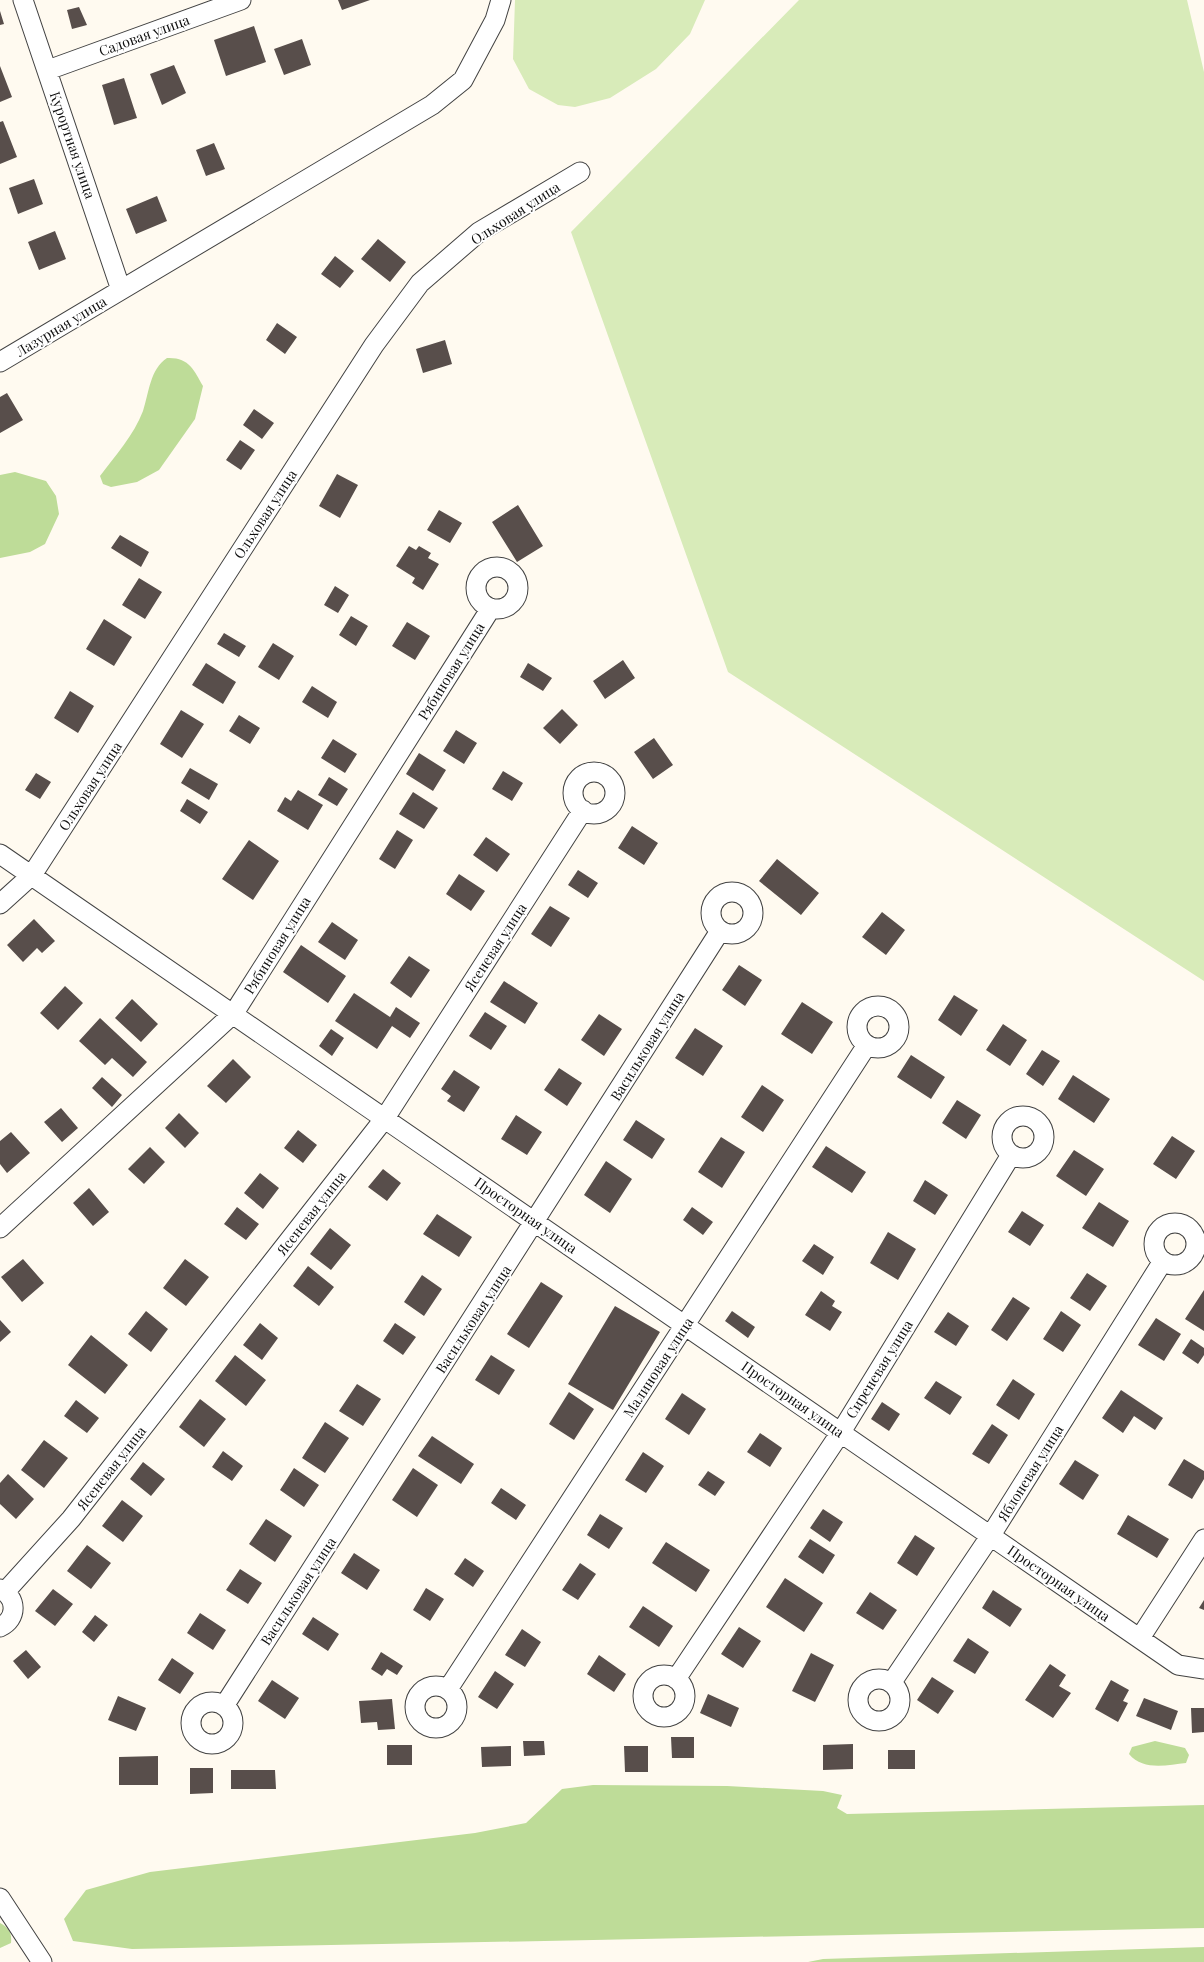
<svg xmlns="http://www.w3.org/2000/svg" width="1204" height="1962" font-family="'Playfair Display',serif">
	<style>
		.green { fill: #d8ebb9 }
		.forest { fill: #bedc98 }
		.building { fill: #584e4b }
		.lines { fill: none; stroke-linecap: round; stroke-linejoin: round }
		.minor-casing { stroke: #424242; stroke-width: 21 }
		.minor { stroke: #fff; stroke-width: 19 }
		.labels { text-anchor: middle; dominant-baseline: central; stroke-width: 4; stroke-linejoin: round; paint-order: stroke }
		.street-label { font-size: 14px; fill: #0f0f0f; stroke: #fff }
	</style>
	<rect width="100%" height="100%" fill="#fffaf0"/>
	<path class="green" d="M515 0H705L690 34 656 69 610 98 575 107 558 105 529 89 513 59Z
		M799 0H1187L1204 72V981L728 672 571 232Z"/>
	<path class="forest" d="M167 358C189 357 194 370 203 386L195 419 159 470 137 482 111 487 103 484 100 476C115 456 134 435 143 411 149 393 150 369 167 358Z
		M15 472 46 481 56 496 59 514 45 544 30 552 0 558V475Z
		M1155 1741 1185 1748 1189 1755 1186 1763C1167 1765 1143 1771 1129 1754L1132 1747Z
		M593 1785 727 1786 823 1791 842 1795 837 1808 847 1814 1204 1805V1928L132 1949 73 1941 64 1919 86 1890 150 1872 475 1833 526 1823 562 1789Z
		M0 1923C9 1928 12 1932 11 1943L0 1948Z
		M1204 1947V1962H808L823 1959Z"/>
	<path class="building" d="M338 0H370L342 10Z
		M79 7 87 25 72 29 67 10Z
		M0 11 4 24 0 25Z
		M254 26 266 62 226 76 214 40Z
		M302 39 311 65 284 75 274 49Z
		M174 65 186 93 162 105 150 74Z
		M0 66 12 97 0 102Z
		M124 78 137 118 114 125 102 85Z
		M3 121 17 157 0 164V122Z
		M214 143 225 169 206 176 196 150Z
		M34 179 43 204 18 214 9 188Z
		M157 196 167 221 136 234 126 209Z
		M55 231 66 259 39 270 28 242Z
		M378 239 406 262 390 282 361 259Z
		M335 256 354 271 340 288 321 274Z
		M277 323 297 337 285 354 266 340Z
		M445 340 452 364 423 373 416 349Z
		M7 393 23 420 0 433V397Z
		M254 409 274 423 262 439 243 425Z
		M240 440 255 450 241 470 226 460Z
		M337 474 358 485 340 518 319 506Z
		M518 505 543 546 517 562 492 522Z
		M439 510 462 523 450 543 427 530Z
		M120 535 149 552 141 567 111 548Z
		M409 546 416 550 419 546 431 553 428 558 439 564 423 590 412 583 415 578 396 566Z
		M139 578 162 592 145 619 122 605Z
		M335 586 349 595 338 613 324 605Z
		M351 616 368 626 356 646 339 635Z
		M104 619 132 637 114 666 86 649Z
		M407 622 430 636 415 660 392 646Z
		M224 633 246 646 239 657 217 644Z
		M273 643 294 656 279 680 258 667Z
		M623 660 635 678 605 699 593 681Z
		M206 663 236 682 223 704 192 685Z
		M528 663 552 678 543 691 520 677Z
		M312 686 337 702 328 718 302 702Z
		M70 691 94 706 78 733 54 718Z
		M562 709 578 725 560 744 543 728Z
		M181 710 204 724 182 758 160 744Z
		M239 715 260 728 250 744 229 731Z
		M456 730 477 743 464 764 443 751Z
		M654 738 673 765 653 779 634 752Z
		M333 739 357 754 345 773 321 758Z
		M419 753 446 770 433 791 406 774Z
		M190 768 218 784 209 800 181 783Z
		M503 771 523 783 512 801 492 789Z
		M36 773 51 782 40 799 25 790Z
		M329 777 348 789 337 806 318 795Z
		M298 790 323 805 308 830 277 811 285 797 291 801Z
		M413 792 438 808 424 829 399 814Z
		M187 799 208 812 200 824 180 811Z
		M632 826 658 843 644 865 618 848Z
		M397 830 413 840 395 869 379 859Z
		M486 837 510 854 497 872 473 855Z
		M249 840 279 861 253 900 222 879Z
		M777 859 819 893 801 915 759 881Z
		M578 870 598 883 588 898 568 885Z
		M459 874 485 891 471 911 446 894Z
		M550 906 570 918 551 947 531 934Z
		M882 912 905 930 886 955 862 937Z
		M34 919 55 941 42 953 37 948 23 962 7 945Z
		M332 922 358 940 345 960 318 942Z
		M301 945 346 976 328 1003 283 972Z
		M409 956 430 970 411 998 390 983Z
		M739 965 762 980 745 1006 722 990Z
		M504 981 538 1003 525 1024 490 1002Z
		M65 986 83 1003 58 1030 40 1013Z
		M354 993 390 1017 396 1007 420 1023 410 1038 392 1026 377 1049 335 1021Z
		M954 995 978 1010 961 1036 938 1020Z
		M132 999 158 1024 141 1042 115 1018Z
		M802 1002 833 1022 812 1054 781 1034Z
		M485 1012 507 1026 491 1050 469 1036Z
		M599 1014 622 1029 604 1056 581 1040Z
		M100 1018 147 1062 133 1077 112 1058 105 1065 79 1041Z
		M1003 1024 1027 1040 1010 1066 986 1050Z
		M695 1028 723 1046 703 1076 675 1058Z
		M331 1029 344 1038 332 1056 319 1046Z
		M1042 1050 1060 1061 1043 1086 1026 1074Z
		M911 1055 945 1077 931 1099 897 1077Z
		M233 1059 251 1077 226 1103 207 1086Z
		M559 1068 582 1083 567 1106 544 1090Z
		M454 1070 480 1087 464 1112 447 1101 451 1096 441 1089Z
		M1073 1075 1110 1099 1094 1123 1058 1099Z
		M102 1077 122 1095 112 1107 92 1088Z
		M762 1085 784 1100 763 1132 741 1117Z
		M957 1100 981 1115 966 1139 942 1123Z
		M61 1108 78 1128 62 1142 44 1122Z
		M179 1113 199 1133 185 1148 165 1128Z
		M516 1115 542 1132 527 1155 501 1139Z
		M636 1120 665 1139 652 1159 623 1140Z
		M298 1130 317 1145 303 1163 284 1148Z
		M11 1132 30 1153 7 1173 0 1164V1141Z
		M1172 1136 1195 1151 1176 1179 1153 1164Z
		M721 1137 745 1152 722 1188 698 1172Z
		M826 1146 866 1172 852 1193 812 1167Z
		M150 1147 165 1162 144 1184 128 1169Z
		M1074 1150 1104 1169 1086 1196 1056 1176Z
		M606 1161 632 1179 610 1213 584 1195Z
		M383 1169 401 1183 387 1201 368 1187Z
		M260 1173 279 1188 263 1209 244 1193Z
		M925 1180 948 1195 935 1215 913 1201Z
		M89 1188 109 1212 93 1226 73 1203Z
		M1099 1202 1129 1221 1113 1247 1082 1228Z
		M237 1207 259 1224 246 1240 224 1224Z
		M692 1207 713 1222 703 1235 683 1220Z
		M1022 1211 1044 1225 1030 1246 1008 1232Z
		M437 1214 472 1237 459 1257 423 1234Z
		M330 1228 351 1245 331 1270 310 1254Z
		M888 1232 916 1249 898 1280 870 1263Z
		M814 1244 834 1257 823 1275 802 1261Z
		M23 1259 44 1283 22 1302 1 1277Z
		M185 1259 209 1277 186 1306 163 1288Z
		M308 1266 334 1287 319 1306 293 1286Z
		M1087 1273 1107 1286 1090 1311 1070 1298Z
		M422 1275 442 1289 424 1316 404 1302Z
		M541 1282 563 1296 529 1348 507 1334Z
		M1204 1290V1331L1185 1319Z
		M821 1291 835 1301 832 1306 842 1312 830 1331 805 1315Z
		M1013 1297 1030 1308 1007 1341 991 1330Z
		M615 1306 660 1332 613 1410 568 1384Z
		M146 1311 168 1329 151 1352 128 1334Z
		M732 1311 755 1327 748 1338 725 1321Z
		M1061 1311 1081 1325 1063 1352 1043 1339Z
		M948 1312 969 1326 956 1346 934 1332Z
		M1156 1318 1181 1334 1164 1361 1138 1345Z
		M0 1320 11 1332 0 1342Z
		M260 1323 278 1338 262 1360 243 1345Z
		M395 1323 416 1337 403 1355 383 1341Z
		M91 1335 128 1365 105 1394 68 1365Z
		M1191 1339 1204 1348V1355L1198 1364 1182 1353Z
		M235 1355 266 1380 246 1406 215 1381Z
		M491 1355 515 1370 499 1395 475 1380Z
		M1013 1379 1035 1394 1019 1420 996 1405Z
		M936 1381 962 1397 950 1415 924 1398Z
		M357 1384 381 1399 363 1426 339 1411Z
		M1121 1390 1163 1418 1155 1430 1134 1416 1123 1433 1102 1418Z
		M569 1392 594 1409 574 1440 549 1424Z
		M682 1393 706 1409 689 1435 665 1419Z
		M200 1399 226 1419 204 1447 179 1427Z
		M76 1400 99 1418 87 1433 64 1416Z
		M882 1402 900 1414 889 1431 871 1419Z
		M325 1422 349 1438 325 1473 302 1458Z
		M992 1424 1008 1435 989 1464 972 1454Z
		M760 1433 782 1448 770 1467 747 1452Z
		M432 1436 474 1464 461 1484 418 1456Z
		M44 1440 68 1458 44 1488 21 1470Z
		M223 1451 243 1466 232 1481 212 1467Z
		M643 1452 664 1466 646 1493 625 1480Z
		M1184 1459 1204 1471V1479L1192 1499 1168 1485Z
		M1075 1460 1099 1475 1083 1500 1059 1484Z
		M143 1462 165 1479 151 1496 130 1479Z
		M294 1468 319 1485 304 1507 280 1490Z
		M413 1468 438 1485 417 1517 392 1500Z
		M708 1471 725 1482 715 1496 698 1485Z
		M8 1474 34 1499 16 1519 0 1504V1483Z
		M501 1488 526 1505 516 1520 491 1503Z
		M122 1500 143 1516 123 1542 102 1526Z
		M823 1509 843 1522 830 1542 810 1528Z
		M600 1514 623 1528 609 1549 587 1535Z
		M1128 1515 1169 1539 1157 1558 1117 1534Z
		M266 1519 292 1536 275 1562 249 1544Z
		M915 1535 935 1548 917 1576 897 1563Z
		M810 1539 835 1555 823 1574 798 1557Z
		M666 1542 710 1570 696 1592 652 1563Z
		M87 1545 111 1563 91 1589 67 1571Z
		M354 1553 380 1570 367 1590 341 1573Z
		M465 1558 484 1571 473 1587 454 1574Z
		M580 1563 596 1574 578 1600 562 1590Z
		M240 1569 262 1583 248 1604 226 1590Z
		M785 1578 823 1603 804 1632 766 1607Z
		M426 1588 444 1599 430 1621 413 1610Z
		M53 1589 73 1604 55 1626 35 1611Z
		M993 1590 1022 1609 1010 1627 982 1608Z
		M870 1592 897 1610 883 1630 856 1613Z
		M1204 1600V1610L1199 1608Z
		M643 1606 673 1626 659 1647 629 1627Z
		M200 1613 226 1630 213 1650 187 1633Z
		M95 1615 108 1625 94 1642 82 1632Z
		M313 1617 339 1634 328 1651 302 1634Z
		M739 1627 761 1641 743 1668 721 1654Z
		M522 1629 541 1642 525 1667 505 1655Z
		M968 1638 989 1652 975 1674 953 1661Z
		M26 1650 41 1667 28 1679 13 1661Z
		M381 1652 403 1666 397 1675 387 1669 382 1676 371 1669Z
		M811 1653 834 1665 815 1702 792 1691Z
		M599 1655 626 1674 614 1692 587 1674Z
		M172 1658 194 1673 180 1694 158 1680Z
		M1050 1664 1066 1675 1059 1686 1071 1693 1053 1718 1025 1700Z
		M495 1671 514 1684 497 1709 478 1697Z
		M932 1677 954 1691 938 1714 917 1700Z
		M272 1680 299 1698 285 1719 258 1701Z
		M1111 1680 1129 1690 1123 1701 1128 1703 1118 1722 1095 1709Z
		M708 1694 739 1708 731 1727 700 1713Z
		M118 1696 146 1708 136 1731 108 1720Z
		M1144 1698 1178 1711 1171 1730 1136 1716Z
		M392 1699 395 1729 378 1730 377 1722 361 1723 359 1701Z
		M1191 1708H1204V1732L1192 1733Z
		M671 1737H694V1758H672Z
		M523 1741H544L545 1755 524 1756Z
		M853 1744V1769L823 1770V1745Z
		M387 1745H412V1765H387Z
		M511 1746V1766L482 1767 481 1747Z
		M624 1746H648V1772H625Z
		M888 1750H915V1769H888Z
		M158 1756V1785H119V1757Z
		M190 1768H213V1793L190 1794Z
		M231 1770H275L276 1789H231Z"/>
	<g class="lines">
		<defs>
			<path id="minor" d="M23 0 121 290
				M48 70 241 0
				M0 362 432 105 463 80 495 20 501 0
				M476 588a21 21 0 1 1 42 0a21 21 0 1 1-42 0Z
				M573 793a21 21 0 1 1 42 0a21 21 0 1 1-42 0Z
				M0 854 1178 1665 1204 1669
				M711 913a21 21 0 1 1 42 0a21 21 0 1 1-42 0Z
				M0 904 32 875 374 345 420 283 479 232 580 172
				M857 1027a21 21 0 1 1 42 0a21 21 0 1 1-42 0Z
				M1002 1137a21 21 0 1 1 42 0a21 21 0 1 1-42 0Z
				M1154 1244a21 21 0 1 1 42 0a21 21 0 1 1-42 0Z
				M0 1228 234 1013 491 608
				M0 1589C17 1597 18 1619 0 1627
				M5 1592 71 1519 385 1118 583 810
				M1140 1638 1204 1539
				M643 1696a21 21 0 1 1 42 0a21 21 0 1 1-42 0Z
				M858 1700a21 21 0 1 1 42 0a21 21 0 1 1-42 0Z
				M676 1679 841 1432 1011 1155
				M892 1682 991 1535 1163 1261
				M415 1707a21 21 0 1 1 42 0a21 21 0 1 1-42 0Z
				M448 1689 867 1045
				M191 1723a21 21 0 1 1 42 0a21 21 0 1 1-42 0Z
				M224 1706 720 931
				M0 1898 42 1962"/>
		</defs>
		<use href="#minor" class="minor-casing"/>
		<use href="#minor" class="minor"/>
	</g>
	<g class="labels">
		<g class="street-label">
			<text transform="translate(144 35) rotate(-20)">Садовая улица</text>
			<text transform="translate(73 145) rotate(71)">Курортная улица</text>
			<text transform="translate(515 213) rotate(-33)">Ольховая улица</text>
			<text transform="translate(61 326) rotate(-31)">Лазурная улица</text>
			<text transform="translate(265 514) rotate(-57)">Ольховая улица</text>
			<text transform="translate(451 671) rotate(-58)">Рябиновая улица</text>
			<text transform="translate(90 786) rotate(-57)">Ольховая улица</text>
			<text transform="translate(277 945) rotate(-58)">Рябиновая улица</text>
			<text transform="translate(495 947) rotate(-57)">Ясеневая улица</text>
			<text transform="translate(647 1046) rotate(-58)">Васильковая улица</text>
			<text transform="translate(311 1213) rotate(-52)">Ясеневая улица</text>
			<text transform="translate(526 1215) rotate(35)">Просторная улица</text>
			<text transform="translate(473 1319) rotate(-57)">Васильковая улица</text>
			<text transform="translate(658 1367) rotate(-57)">Малиновая улица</text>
			<text transform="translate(879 1369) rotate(-58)">Сиреневая улица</text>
			<text transform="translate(793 1399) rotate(35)">Просторная улица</text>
			<text transform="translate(111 1468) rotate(-52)">Ясеневая улица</text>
			<text transform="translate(1030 1473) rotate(-58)">Яблоневая улица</text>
			<text transform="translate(1059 1583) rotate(35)">Просторная улица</text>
			<text transform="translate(298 1591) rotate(-57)">Васильковая улица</text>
		</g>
	</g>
</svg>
